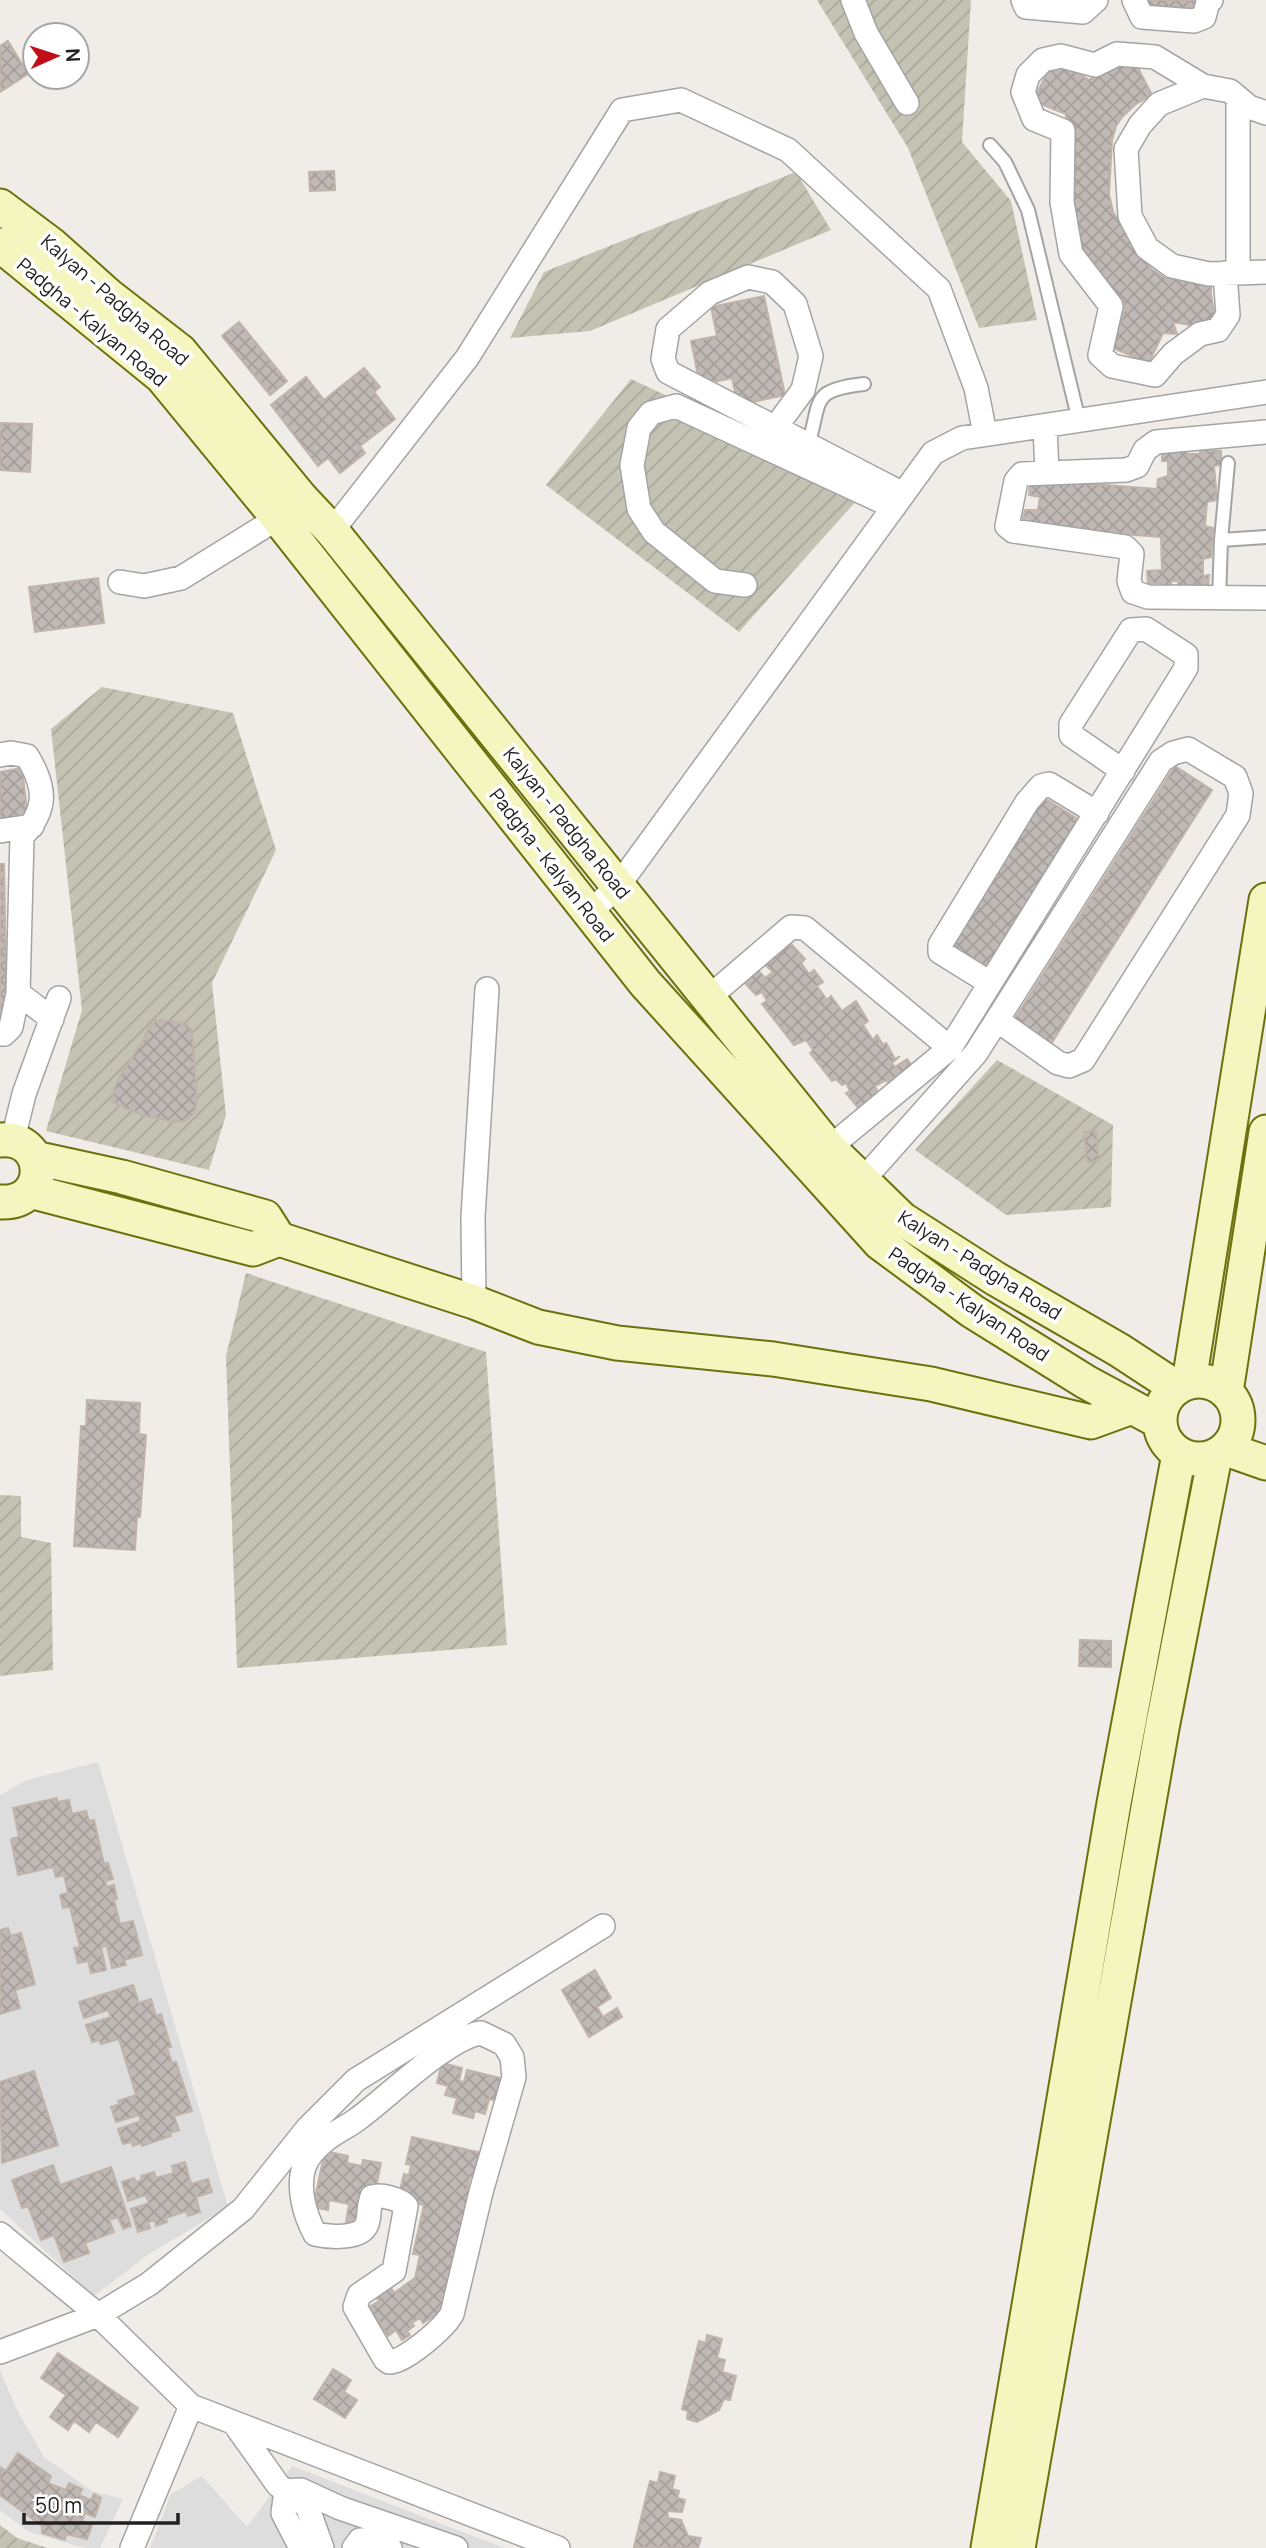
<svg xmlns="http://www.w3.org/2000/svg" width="1266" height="2548" font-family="Manrope,sans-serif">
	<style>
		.residential { fill: #dedddd }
		.construction { fill: url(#construction-furrows) }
		.building { fill: url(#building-cross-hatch); stroke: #c0b3aa; stroke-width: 2 }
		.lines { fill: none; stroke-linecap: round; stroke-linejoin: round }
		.lane-casing { stroke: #a4a4a4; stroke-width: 16 }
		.street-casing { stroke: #a4a4a4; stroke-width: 26 }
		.secondary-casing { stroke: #6c710d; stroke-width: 37 }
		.lane { stroke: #fff; stroke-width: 12 }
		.street { stroke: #fff; stroke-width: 23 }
		.secondary { stroke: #f5f5c0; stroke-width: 33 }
		.labels { text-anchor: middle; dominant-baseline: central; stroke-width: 7; stroke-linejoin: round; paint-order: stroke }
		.street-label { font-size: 19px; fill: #202020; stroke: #fff }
	</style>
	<defs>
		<pattern id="construction-furrows" width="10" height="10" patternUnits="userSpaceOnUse" patternTransform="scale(1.75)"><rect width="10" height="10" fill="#c4c3b3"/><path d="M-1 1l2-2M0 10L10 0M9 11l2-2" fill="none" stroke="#a8a79a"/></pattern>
		<pattern id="building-cross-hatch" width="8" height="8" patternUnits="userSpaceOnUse" patternTransform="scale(1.75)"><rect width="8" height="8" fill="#c0b8b4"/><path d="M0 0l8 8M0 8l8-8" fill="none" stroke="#a59e9a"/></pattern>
	</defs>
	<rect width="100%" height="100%" fill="#f0ece7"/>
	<path class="residential" d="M98 1762 228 2207 149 2254 94 2296 0 2209V1795L27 1780Z
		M0 2370 17 2410 44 2457 92 2491 123 2499 100 2548H85L29 2532 0 2510Z
		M292 2466 504 2548H150L171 2494 202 2476 247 2527Z"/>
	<path class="construction" d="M817 0H971L962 142 1011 201 1037 320 979 328 908 148Z
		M796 172 831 230 590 331 510 338 544 272Z
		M631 379 867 489 739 632 546 485Z
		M102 687 233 713 276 850 212 983 226 1115 209 1170 46 1131 82 1010 51 729Z
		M997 1060 1113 1125 1111 1207 1006 1215 915 1150Z
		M246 1273 486 1352 507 1645 237 1668 226 1356Z
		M0 1495 21 1496V1537L51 1543 53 1670 0 1676Z
		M0 2525 17 2538 47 2548H0Z"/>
	<path class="building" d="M1148 0H1195L1193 17 1147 13Z
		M8 41 28 74 0 92V46Z
		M1134 60 1152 95 1136 104 1122 117 1116 126 1112 140 1109 194 1113 212 1150 268 1165 278 1211 281V294L1215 318 1205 323 1190 325 1173 322 1177 334 1163 333 1149 363 1110 347 1125 309 1124 301 1110 286 1080 245 1068 176 1066 114 1033 101 1052 63 1074 70 1089 80 1103 71Z
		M334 171 335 190 310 191 309 172Z
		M764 296 785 395 738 405 732 378 700 385 691 341 717 336 711 307Z
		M239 322 287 381 270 395 222 336Z
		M364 368 380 387 374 392 395 419 360 446 365 453 340 473 328 458 318 466 271 405 306 377 324 400Z
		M0 423 32 424 30 472 0 470Z
		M1187 448V454H1200V449L1221 451V465L1214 466 1217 500 1207 502 1205 526 1213 528 1211 557 1203 559V576L1209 575 1208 587 1178 588V581H1171V585L1163 586 1162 583H1148L1147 571 1162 570 1161 537 1021 526 1025 510H1038L1040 497 1029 495 1030 479 1157 489 1158 479 1168 476V461H1162V451Z
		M98 578 104 623 35 632 29 587Z
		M1175 766 1212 790 1051 1044 1014 1020Z
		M22 768 28 819 0 826V772Z
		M1039 795 1078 819 986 968 947 944Z
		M0 864H4L7 1029H0Z
		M791 944 805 959 801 963 809 974 814 970 823 982 817 986 827 1000 831 996 842 1011 856 1001 868 1021 863 1025 873 1040 877 1035 883 1045 886 1043 895 1059 900 1056 892 1063 895 1067 907 1059 912 1066 891 1085 886 1080 875 1086 879 1095 859 1109 846 1093 850 1091 846 1083 842 1085 836 1079 832 1081 810 1053 813 1050 806 1040 794 1045 762 1004 767 1001 762 992 756 995 742 980 757 969 765 978 773 972 761 961 777 948 782 951Z
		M157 1020 171 1021 187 1025 192 1031 197 1101 194 1113 185 1121 174 1122 142 1115 112 1102 114 1089 119 1078 144 1039 149 1027Z
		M1096 1131 1099 1161 1087 1162 1084 1132Z
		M87 1400 140 1403 139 1434 146 1435 140 1517H137L135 1550 74 1546 81 1426H86Z
		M1080 1640 1111 1641V1667L1079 1666Z
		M57 1798V1802L69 1800 72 1814 86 1811 89 1821 94 1820 104 1864 108 1863 113 1879 105 1881 107 1887 114 1885 117 1899 114 1900 120 1924 133 1921 142 1955 124 1960 126 1965 112 1968 107 1946 101 1947 106 1970 91 1973 88 1961 78 1963 74 1948 80 1947 70 1907 63 1908 60 1895 68 1893 64 1875 56 1877 53 1867 18 1875 11 1839 19 1837 13 1808Z
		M8 1928 11 1936 21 1933 35 1984 15 1990 20 2008 0 2014V1930Z
		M595 1970 611 1998 597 2007 603 2017 617 2008 622 2017 589 2037 562 1990Z
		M133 1985 139 2003 151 1999 156 2016 161 2014 171 2047 167 2048 172 2063 176 2062 192 2111 174 2116 179 2130 170 2133 171 2136 142 2146 141 2143 133 2146 131 2142 123 2144 118 2129 141 2121 139 2115 116 2122 111 2107 120 2104 118 2101 136 2095 119 2039 101 2044 99 2040 92 2042 86 2025 111 2017 108 2010 84 2018 79 2002Z
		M442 2063 462 2068 459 2081 464 2082 467 2070 509 2080 503 2102 489 2099 485 2114 475 2111 473 2118 453 2113 457 2098 445 2095 448 2086 437 2083Z
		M34 2071 58 2145 2 2163 0 2082Z
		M412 2137 486 2154 480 2179 470 2177 467 2191 480 2194 454 2299 442 2297 446 2308 423 2323 420 2318 412 2323 414 2326 407 2331 410 2335 402 2340 396 2330 388 2336 369 2307 379 2301 372 2291 390 2286 394 2293 415 2278 420 2255 413 2254 424 2205 398 2199 404 2174 409 2175 411 2165 406 2164Z
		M325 2151 348 2156 347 2163 362 2166 363 2160 381 2163 376 2188 367 2186 358 2225 346 2222 349 2204 329 2200 328 2210 313 2207Z
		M185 2162 191 2184 208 2179 212 2192 196 2197 200 2212 188 2216 186 2211 166 2218 167 2222 156 2226 155 2220 148 2222 150 2228 138 2232 131 2209 149 2203 146 2195 128 2201 122 2182 134 2178 136 2182 142 2180 141 2176 154 2172 156 2178 174 2173 172 2166Z
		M53 2165 60 2185 111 2167 131 2226 123 2229 118 2217 109 2220 114 2232 85 2243 89 2253 64 2262 54 2235 41 2240 28 2206 22 2208 12 2180Z
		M707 2335 722 2339 717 2358 725 2360 722 2372 736 2376 730 2400 724 2399 719 2410 697 2422 687 2419 688 2411 682 2409 699 2341 706 2343Z
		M58 2353 138 2408 118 2437 96 2422 89 2432 74 2421 68 2430 50 2417 66 2395 41 2378Z
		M333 2369 351 2380 344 2392 357 2400 345 2418 314 2399Z
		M18 2453 51 2476 48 2483 66 2490 69 2483 82 2489 79 2495 91 2500 94 2494 101 2498 95 2517 85 2513 82 2521 92 2525 87 2539 66 2534 65 2540 42 2533V2526L0 2495V2467L6 2471Z
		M660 2472 675 2476 672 2489 679 2491 677 2498 685 2500 682 2512 667 2511 668 2518 681 2520 688 2536 701 2538 698 2548 634 2547 650 2481 658 2483Z"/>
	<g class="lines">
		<defs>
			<path id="lane" d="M990 145 1005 162 1028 210 1079 421
				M808 445C822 401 809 390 864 384
				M1221 540 1266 537
				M1219 599 1221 540 1228 463"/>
			<path id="street" d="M853 0 866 33 907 103
				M1023 0 1026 7 1083 12 1096 0
				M1134 0 1142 17 1194 21 1204 17 1208 2 1211 0
				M1203 86 1155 57 1117 54 1095 65 1061 56 1043 60 1028 75 1023 92 1034 119 1063 131 1062 202 1071 254 1111 306 1100 355 1112 366 1155 375 1173 354 1200 334 1218 330 1228 315 1225 273
				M1266 113 1249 107 1230 91 1203 86 1159 104 1140 125 1126 149 1130 216 1147 248 1172 266 1209 274 1266 272
				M1238 273V98
				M1045 426 1047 473
				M775 428 803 390 811 356 795 304 772 282 748 277 710 293 668 329 663 359 668 372 903 494
				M1266 432 1156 442 1145 450 1137 466 1126 470 1022 474 1016 481 1007 526 1013 531 1125 547 1132 554 1129 581 1133 592 1148 597 1266 598
				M332 531 467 358 622 110 681 100 788 150 939 289 976 388 985 434
				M120 582 144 586 181 578 278 518 288 509
				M745 585 715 581 654 532 639 509 632 465 639 428 651 413 676 406 894 507
				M0 755 11 753 27 756C46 787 48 810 22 836L18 993 52 1019
				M0 831 32 826
				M589 913 618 886 933 453 962 438 1266 392
				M990 983 940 952V945L1027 802 1041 786 1049 784 1097 813
				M708 998 791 927 805 928 950 1048
				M0 1034H4L11 1027 18 993
				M13 1139 24 1094 59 998
				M818 1154 829 1148 950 1048 1186 668V655L1146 629 1131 630 1071 724V735L1123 771
				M862 1181 976 1053 997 1020 1161 761 1173 753 1188 749 1235 777 1241 793 1238 815 1083 1060 1069 1066 1058 1063 997 1020
				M474 1302 473 1217 487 989
				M481 2033 504 2044 512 2057 514 2077 481 2192 452 2314C444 2328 405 2362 389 2362L385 2359 355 2307 359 2295 394 2271 406 2206C400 2199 381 2194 372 2197 368 2206 370 2216 367 2224 361 2240 328 2237 315 2234 305 2215 297 2189 304 2167 307 2158 316 2148 323 2142 334 2132 348 2127 359 2118 388 2097 448 2037 481 2033Z
				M0 2234 98 2315 191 2406 558 2548
				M0 2352 98 2315 149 2284 243 2209 307 2129 356 2080 603 1926
				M234 2423 278 2485 307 2506 322 2548
				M286 2491 301 2490 340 2508 456 2548
				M286 2491 283 2513 301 2548
				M132 2548 191 2406
				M354 2548 360 2540H368L390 2548"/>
			<path id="secondary" d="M0 206 52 245 108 295 180 351 301 498 332 531 829 1148 902 1219 996 1279 1119 1350 1177 1388
				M0 245 162 377 278 518 645 983 880 1243 972 1311 1086 1382 1160 1422
				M0 1140C48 1135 51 1205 0 1202
				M35 1158 122 1177 265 1217 279 1239
				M30 1191 253 1249 279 1239 474 1302 538 1327 617 1343 773 1359 931 1384 1091 1422 1132 1407
				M1160 1420a39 39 0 1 1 78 0a39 39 0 1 1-78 0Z
				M1189 1382 1266 900
				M1226 1392 1266 1132
				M1226 1449 1266 1463
				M988 2548 1114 1803 1179 1454
				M1018 2548 1162 1728 1215 1456"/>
		</defs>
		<use href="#lane" class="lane-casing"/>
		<use href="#street" class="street-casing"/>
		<use href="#secondary" class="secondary-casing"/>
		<use href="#lane" class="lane"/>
		<use href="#street" class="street"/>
		<use href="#secondary" class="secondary"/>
	</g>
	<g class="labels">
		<g class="street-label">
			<text transform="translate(115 300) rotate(41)">Kalyan - Padgha Road</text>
			<text transform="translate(92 322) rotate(40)">Padgha - Kalyan Road</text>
			<text transform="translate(567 823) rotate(51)">Kalyan - Padgha Road</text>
			<text transform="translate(552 865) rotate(52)">Padgha - Kalyan Road</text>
			<text transform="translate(980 1265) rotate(32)">Kalyan - Padgha Road</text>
			<text transform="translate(969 1304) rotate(34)">Padgha - Kalyan Road</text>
		</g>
	</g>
	<g transform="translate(56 56) rotate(87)"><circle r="33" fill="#ffffff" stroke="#a6a6a6" stroke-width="2"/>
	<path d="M0-5L12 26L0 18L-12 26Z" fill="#c10f19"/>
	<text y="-10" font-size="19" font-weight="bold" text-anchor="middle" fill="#202020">N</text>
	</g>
	<path d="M24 2513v10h154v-10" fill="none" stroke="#202020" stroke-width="3.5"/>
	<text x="35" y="2513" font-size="21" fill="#202020" stroke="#ffffff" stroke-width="5" paint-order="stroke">50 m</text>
</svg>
